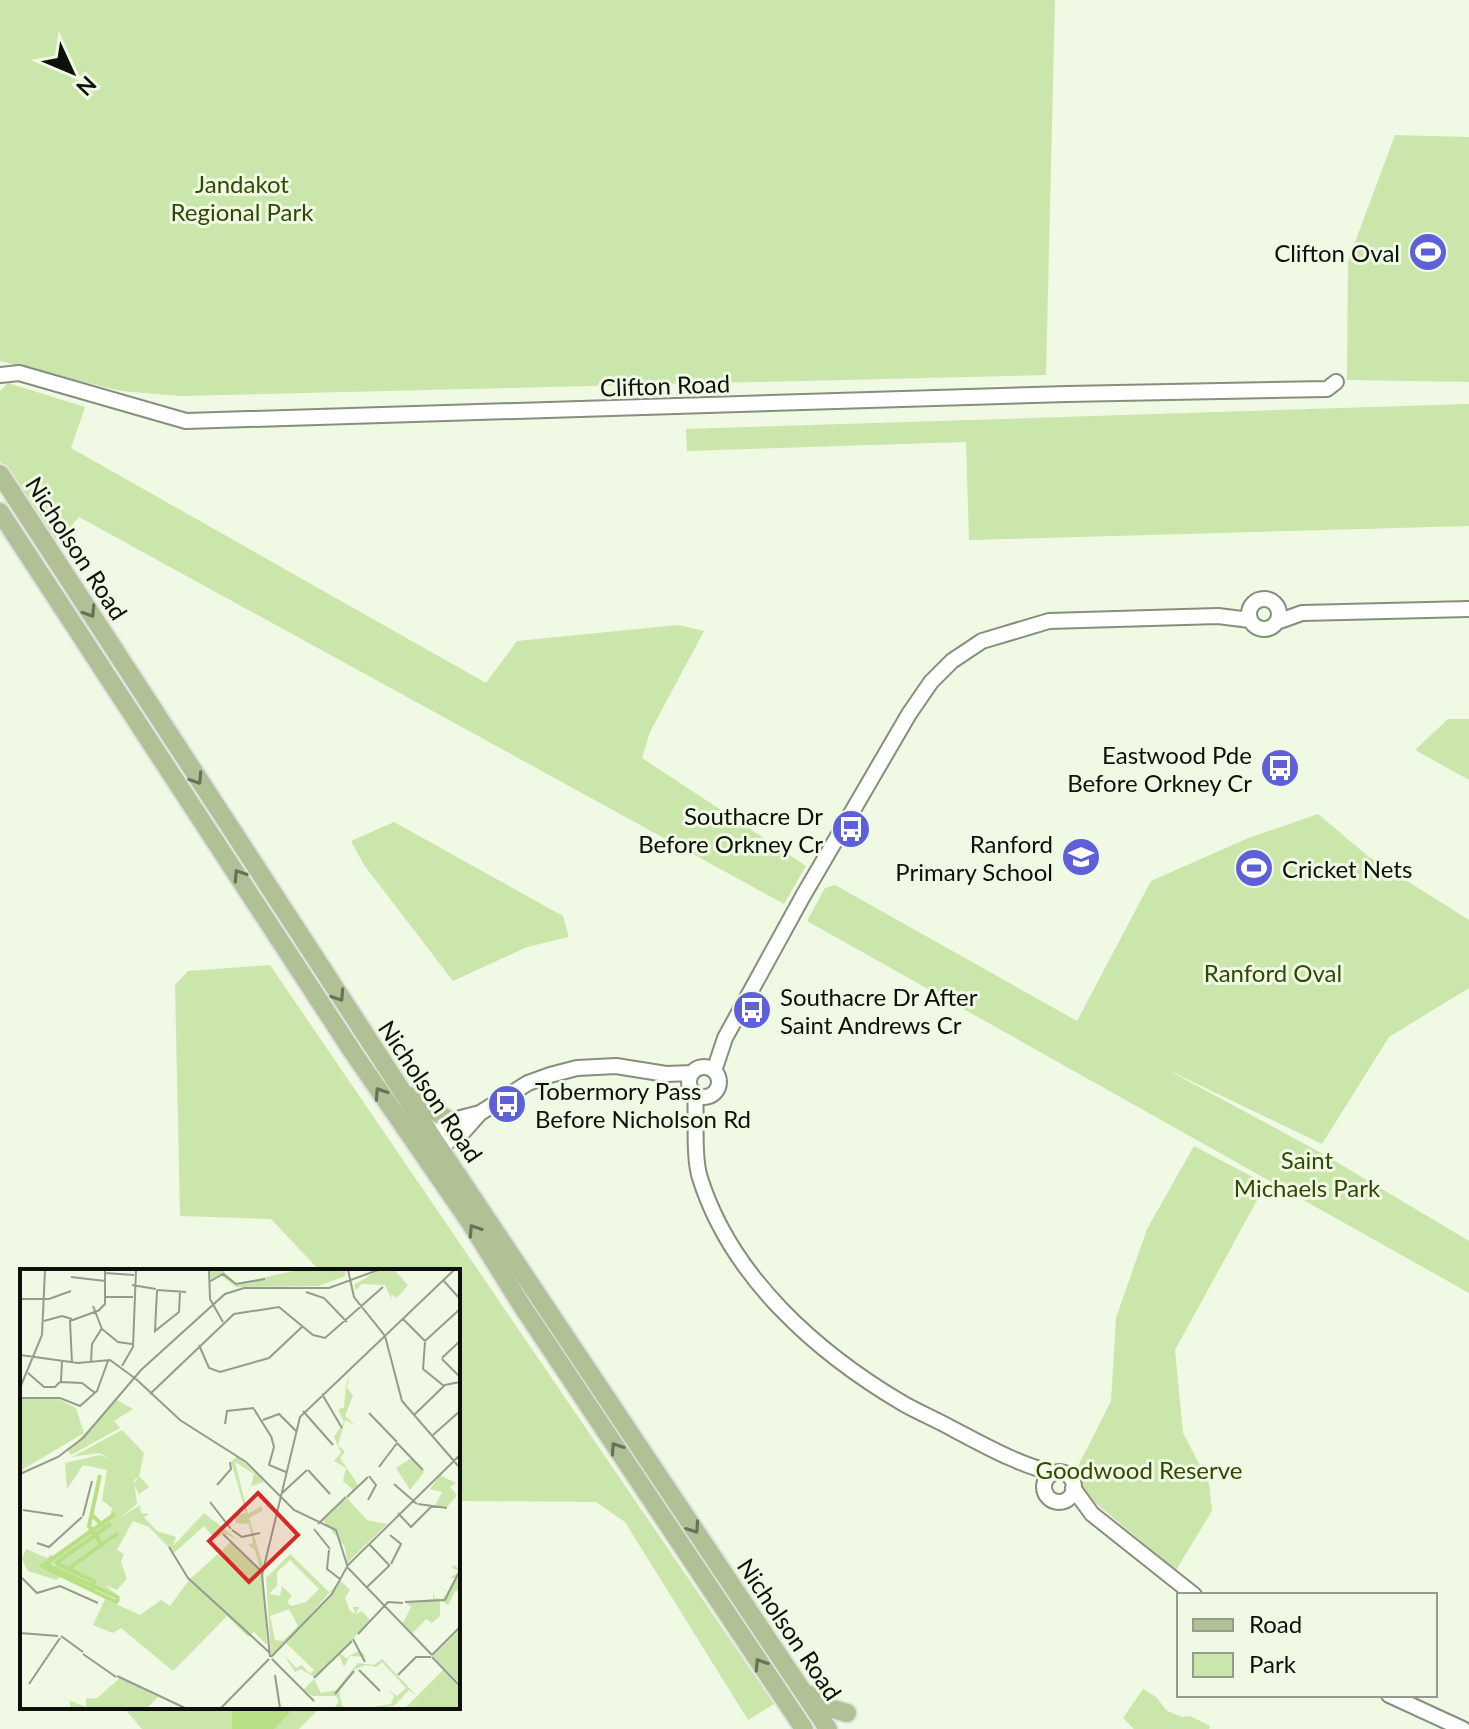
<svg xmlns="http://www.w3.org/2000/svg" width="1469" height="1729" font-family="Lato,sans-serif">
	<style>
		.green { fill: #cbe6aa }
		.water { fill: #b8df83 }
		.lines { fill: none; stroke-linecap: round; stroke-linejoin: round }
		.minor-casing { stroke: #868f7c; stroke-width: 18 }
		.major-casing { stroke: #e2e2e2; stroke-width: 22 }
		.minor { stroke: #fff; stroke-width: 14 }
		.major { stroke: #b0c295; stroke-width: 18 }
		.oneway { stroke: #677256 }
		.labels { text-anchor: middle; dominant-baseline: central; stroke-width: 6; stroke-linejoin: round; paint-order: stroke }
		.park-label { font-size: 24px; fill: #324904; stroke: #eff9e4 }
		.poi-label { font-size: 24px; fill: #0d110a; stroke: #eff9e4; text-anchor: end }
		.street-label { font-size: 24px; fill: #0d110a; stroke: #eff9e4 }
		.inset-river { fill: none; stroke: #b8df83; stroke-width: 4 }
		.inset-road { fill: none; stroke: #959c8d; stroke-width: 2 }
		.view { fill: #d62828; fill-opacity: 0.15; stroke: #d62828; stroke-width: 4 }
		.inset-edge { fill: none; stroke: #0d110a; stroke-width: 4 }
	</style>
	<rect width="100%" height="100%" fill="#eff9e4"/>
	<path class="green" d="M0 0H1055L1046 375 180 396 121 391 0 361Z
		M1395 135 1469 137V382L1347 380 1348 261Z
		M8 383 85 407 71 448 486 683 517 641 678 625 704 631 650 732 642 758 806 866 784 904 79 517 57 542 0 461V391Z
		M1469 404V526L969 540 966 442 687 451 686 429Z
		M1448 719H1469V780L1415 750Z
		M1318 814 1369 857 1469 920V988L1389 1037 1322 1144 1164 1068 1325 1155 1469 1241V1293L807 921 825 888 835 885 1077 1021 1151 881 1246 839Z
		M394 822 563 916 569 937 527 947 453 981 364 865 351 841Z
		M270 965 774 1704 748 1720 625 1522 596 1502 458 1501V1271H320L271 1219 180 1216 175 985 188 971Z
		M1194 1146 1266 1184 1175 1350 1183 1433 1209 1483 1212 1511 1176 1570 1070 1482 1111 1401 1116 1318 1147 1229Z
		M1143 1689 1156 1697 1167 1711 1182 1717 1190 1716 1210 1726 1209 1729H1134L1123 1718Z
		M123 1707H321L299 1729H142Z"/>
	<path class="water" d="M232 1707H295L274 1729H232Z"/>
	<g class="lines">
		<defs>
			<path id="minor" d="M0 375 19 373 186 421 1067 394 1327 389 1336 382
				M1249 614a15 15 0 1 1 30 0a15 15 0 1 1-30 0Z
				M1277 622 1302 613 1469 609
				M689 1082a15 15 0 1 1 30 0a15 15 0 1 1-30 0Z
				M714 1071 725 1038 803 896 909 714 931 682 952 661 982 641 1049 621 1218 616 1250 620
				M695 1093C697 1118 693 1156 700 1178 731 1277 817 1353 904 1404 920 1413 937 1420 953 1429 986 1446 1017 1464 1053 1473
				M424 1140 457 1119 480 1113
				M431 1153 464 1131 480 1113 528 1083 550 1075 577 1068 616 1066 666 1074 692 1073
				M1044 1487a15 15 0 1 1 30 0a15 15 0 1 1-30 0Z
				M1073 1488 1092 1514 1194 1595
				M1389 1695 1463 1729"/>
			<path id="major" d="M0 474 434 1140 828 1729
				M0 512 354 1054 471 1224 522 1306 804 1729
				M410 1096 452 1122
				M810 1695 830 1708 847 1713"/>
		</defs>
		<use href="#minor" class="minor-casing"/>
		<use href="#major" class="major-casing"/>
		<use href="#minor" class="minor"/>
		<use href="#major" class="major"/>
	</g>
	<defs><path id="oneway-chevron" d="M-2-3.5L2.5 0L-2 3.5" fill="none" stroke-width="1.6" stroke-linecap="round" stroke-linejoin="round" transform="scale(2)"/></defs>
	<g class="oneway">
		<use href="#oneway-chevron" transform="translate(90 612) rotate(58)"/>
		<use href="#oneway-chevron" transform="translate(197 779) rotate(57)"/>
		<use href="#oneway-chevron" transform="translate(239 875) rotate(-123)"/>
		<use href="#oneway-chevron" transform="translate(339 996) rotate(57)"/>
		<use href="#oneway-chevron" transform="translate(380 1093) rotate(-124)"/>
		<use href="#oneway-chevron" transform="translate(474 1230) rotate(-123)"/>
		<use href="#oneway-chevron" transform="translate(616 1448) rotate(-124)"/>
		<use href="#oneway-chevron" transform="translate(694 1528) rotate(56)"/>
		<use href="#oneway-chevron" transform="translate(760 1664) rotate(-123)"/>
	</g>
	<defs>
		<symbol id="stadium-disc" viewBox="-11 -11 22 22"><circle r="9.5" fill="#5d60d8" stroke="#eff9e4"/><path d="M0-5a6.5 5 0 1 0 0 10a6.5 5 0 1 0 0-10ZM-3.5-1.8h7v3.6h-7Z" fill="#fff"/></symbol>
		<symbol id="bus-disc" viewBox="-11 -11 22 22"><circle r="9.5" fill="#5d60d8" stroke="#eff9e4"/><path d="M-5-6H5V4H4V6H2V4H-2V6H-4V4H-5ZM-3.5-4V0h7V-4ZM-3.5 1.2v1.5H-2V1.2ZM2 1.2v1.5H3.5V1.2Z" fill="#fff"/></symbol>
		<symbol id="school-disc" viewBox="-11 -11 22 22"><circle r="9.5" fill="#5d60d8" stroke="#eff9e4"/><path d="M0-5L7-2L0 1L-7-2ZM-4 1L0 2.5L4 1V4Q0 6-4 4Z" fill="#fff"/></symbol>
	</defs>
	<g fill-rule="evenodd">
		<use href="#stadium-disc" x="1406" y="230" width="44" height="44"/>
		<use href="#bus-disc" x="1258" y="746" width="44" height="44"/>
		<use href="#bus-disc" x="829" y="807" width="44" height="44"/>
		<use href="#school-disc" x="1059" y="835" width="44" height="44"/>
		<use href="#stadium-disc" x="1232" y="846" width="44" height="44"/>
		<use href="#bus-disc" x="730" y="988" width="44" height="44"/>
		<use href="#bus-disc" x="485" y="1082" width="44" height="44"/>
	</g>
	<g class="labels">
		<g class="park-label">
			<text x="242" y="183">Jandakot<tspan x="242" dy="28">Regional Park</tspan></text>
			<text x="1273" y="972">Ranford Oval</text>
			<text x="1307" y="1159">Saint<tspan x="1307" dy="28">Michaels Park</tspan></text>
			<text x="1139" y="1469">Goodwood Reserve</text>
		</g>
		<g class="poi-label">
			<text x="1400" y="252">Clifton Oval</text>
			<text x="1252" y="754">Eastwood Pde<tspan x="1252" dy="28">Before Orkney Cr</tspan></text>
			<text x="823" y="815">Southacre Dr<tspan x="823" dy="28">Before Orkney Cr</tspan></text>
			<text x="1053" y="843">Ranford<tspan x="1053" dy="28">Primary School</tspan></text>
			<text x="1282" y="868" text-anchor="start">Cricket Nets</text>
			<text x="780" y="996" text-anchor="start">Southacre Dr After<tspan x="780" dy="28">Saint Andrews Cr</tspan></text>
			<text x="535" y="1090" text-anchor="start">Tobermory Pass<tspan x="535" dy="28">Before Nicholson Rd</tspan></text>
		</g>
		<g class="street-label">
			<text transform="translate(665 385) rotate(-2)">Clifton Road</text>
			<text transform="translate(77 548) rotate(57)">Nicholson Road</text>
			<text transform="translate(431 1091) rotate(56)">Nicholson Road</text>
			<text transform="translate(790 1629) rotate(56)">Nicholson Road</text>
		</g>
	</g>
	<g transform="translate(20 1269)">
		<rect width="440" height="440" fill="#eff9e4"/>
		<path d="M190 1H202L217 15 277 1H326L325 7 299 17 216 18 200 6 191 12ZM359 1H374L388 16 377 29 371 25 372 31 365 16 342 15 336 21 334 16ZM330 105 328 115 326 117 333 127 325 147 335 156 325 151 318 176 325 183 320 189 338 216 333 221 323 212 326 199 314 192 321 184 314 168 324 153 318 141 324 138 326 116ZM0 130H38L56 139 64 164 0 202ZM97 131 113 140 94 152 100 159 51 186 48 182ZM102 161 124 184 119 207 129 218 119 225 114 215 118 208 114 211 117 235 101 248 120 236 121 244 129 245 124 248 137 262 156 268 153 277 184 244 218 271 204 264 195 270 184 257 154 284 129 258 113 252 97 281 104 285 101 293 107 310 97 321 85 316 100 328 32 298 91 254 31 297 21 293 96 333 41 308 36 311 8 302 2 290 6 280 27 289 31 285 33 291 89 251 92 239 82 231 87 201 63 196 47 220 45 194 80 186 89 189 79 184 52 188ZM217 187 244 213 231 217 234 205 215 193 228 245 242 237V242L229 249 243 297 247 376 234 363 228 368 207 347 153 402 101 359 93 364 73 356 85 330 120 346 141 331 150 337 169 311 211 273 240 299 235 281 228 276 233 274 229 255 216 254 215 245 226 244 211 193ZM391 189 404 203 390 221 376 199ZM420 206 436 214 430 218 437 226 427 238 415 237 422 223 410 220ZM327 229 347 251 367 255 327 294 325 278 303 251ZM270 285 311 325 251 387 246 309ZM270 291 299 320 286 333 271 337 267 333 272 327 262 317 260 327 249 325 257 317V303ZM269 340 278 357 263 372 255 371 250 347ZM435 296 440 302V325L436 321 428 336 420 331V347L412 354 406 350 392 365 383 354 391 338 385 333 413 330V317L414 329 422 330 427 324 418 315 427 323 435 309H429L440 303 431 298ZM320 311 330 321 325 329 330 342 335 345 333 338H339L336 345 342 342 350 351 320 384 327 390 329 387 337 383 341 382 346 388 330 387 324 398 319 386 294 408 281 400 275 403 264 386 276 399 282 396 290 405 294 401 266 374ZM440 360V408L437 412 413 387ZM362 390 396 426 389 421 374 437 347 439 371 435 374 427 369 421 377 427 386 419 362 393 356 398 345 396 334 401 319 423 323 439H314L319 432 316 427H293L283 421 294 410 301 424 316 421 338 394 354 396ZM423 401 440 418V439H385ZM100 409 138 428 127 439H50V432L23 421 66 438V430L77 429Z" fill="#cbe6aa" fill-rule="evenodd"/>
		<path class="inset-river" d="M80 206 69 257 82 276M95 245 22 297 96 333 99 329M72 246 85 259 91 255M36 294 74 312 72 320M25 295 99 329M35 295 85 259M48 300 98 264"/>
		<path class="inset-road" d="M189 1 190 30 203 53M328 1 334 28 365 67 382 132 440 199M85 4 114 6M51 8 85 12M423 11 440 30M189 13 203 5 216 15 245 10M112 16 136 20M137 21 135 62 159 43 160 23M137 21 166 23M286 23 304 29 327 53M85 28H113M0 30H29L51 22M73 37 82 60 98 73 112 75M78 42 85 35V1M383 50 405 72M24 52 42 47 52 50M405 72 440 40M405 73 403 100 424 117M179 76 189 99 200 103 249 89 283 57M0 86 58 94 90 91 116 110M422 89 440 72M422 90 440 108M71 93 72 75 82 59M52 94 50 52 80 41M102 97 113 78 116 1M8 104 24 118H35L41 112 42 92M116 110 160 151 226 193 274 241 316 261 328 299 412 386M40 113 62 114 75 124M0 119 22 66 25 1M130 125 214 45 259 38 293 66 305 69 363 18M302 125 322 159M0 129H40L60 137 77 122 88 92M234 140 252 169M283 142 313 176M349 144 377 173M394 146 425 116 440 113M243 151 259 145 276 162M205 155 207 142 234 139M413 166 440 142M251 167 254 178 249 196 266 203M377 174 403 201M359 198 377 174M288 201 310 225M0 205 38 188 63 169 121 101 205 25 224 19H309L358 1M374 215 397 235M197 216 211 200 210 193M261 225 287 201M327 228 348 208M348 231 356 216 349 207M190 233 211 260M398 235 427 239M3 241 43 247M378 244 391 258 412 237M63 247 72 212M298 255 326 228M294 260 310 280M212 261 222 268 240 264M203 265 243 304M370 266 381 275 371 295M17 274 29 278 62 248M349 275 369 296M149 278 168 309 250 384M309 281 307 300 320 310M2 309 17 324 40 317 78 334M346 319 370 296M425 331 440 301M385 333 425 331M0 364 38 367M338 365 368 333 383 334M41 367 63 383M333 370 345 393M63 385 96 408M412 386 440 358M250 388 242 306 280 148 434 1M251 388 312 325 328 296 440 186M412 388 440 417M252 390 294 432M339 401 360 422M255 406 260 439M378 406 396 388H411M97 407 165 439M294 409 332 372M9 415 40 369M315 425 334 402M201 439 249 390"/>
		<path class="view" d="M238 224 278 266 229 313 189 272Z"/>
		<rect width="440" height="440" class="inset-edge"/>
	</g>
	<rect x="1177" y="1593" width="260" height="104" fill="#eff9e4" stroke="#959c8d" stroke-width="2"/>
	<rect x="1193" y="1619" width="40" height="12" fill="#b0c295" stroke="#959c8d" stroke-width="2"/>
	<text x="1249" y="1633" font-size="24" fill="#0d110a">Road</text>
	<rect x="1193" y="1653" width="40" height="24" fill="#cbe6aa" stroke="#959c8d" stroke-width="2"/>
	<text x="1249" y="1673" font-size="24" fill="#0d110a">Park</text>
	<g transform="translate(72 72) rotate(134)" stroke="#eff9e4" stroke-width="6" paint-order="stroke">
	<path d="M0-6L14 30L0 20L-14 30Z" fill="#0d110a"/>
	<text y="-12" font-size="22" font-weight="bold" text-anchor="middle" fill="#0d110a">N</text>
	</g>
</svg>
